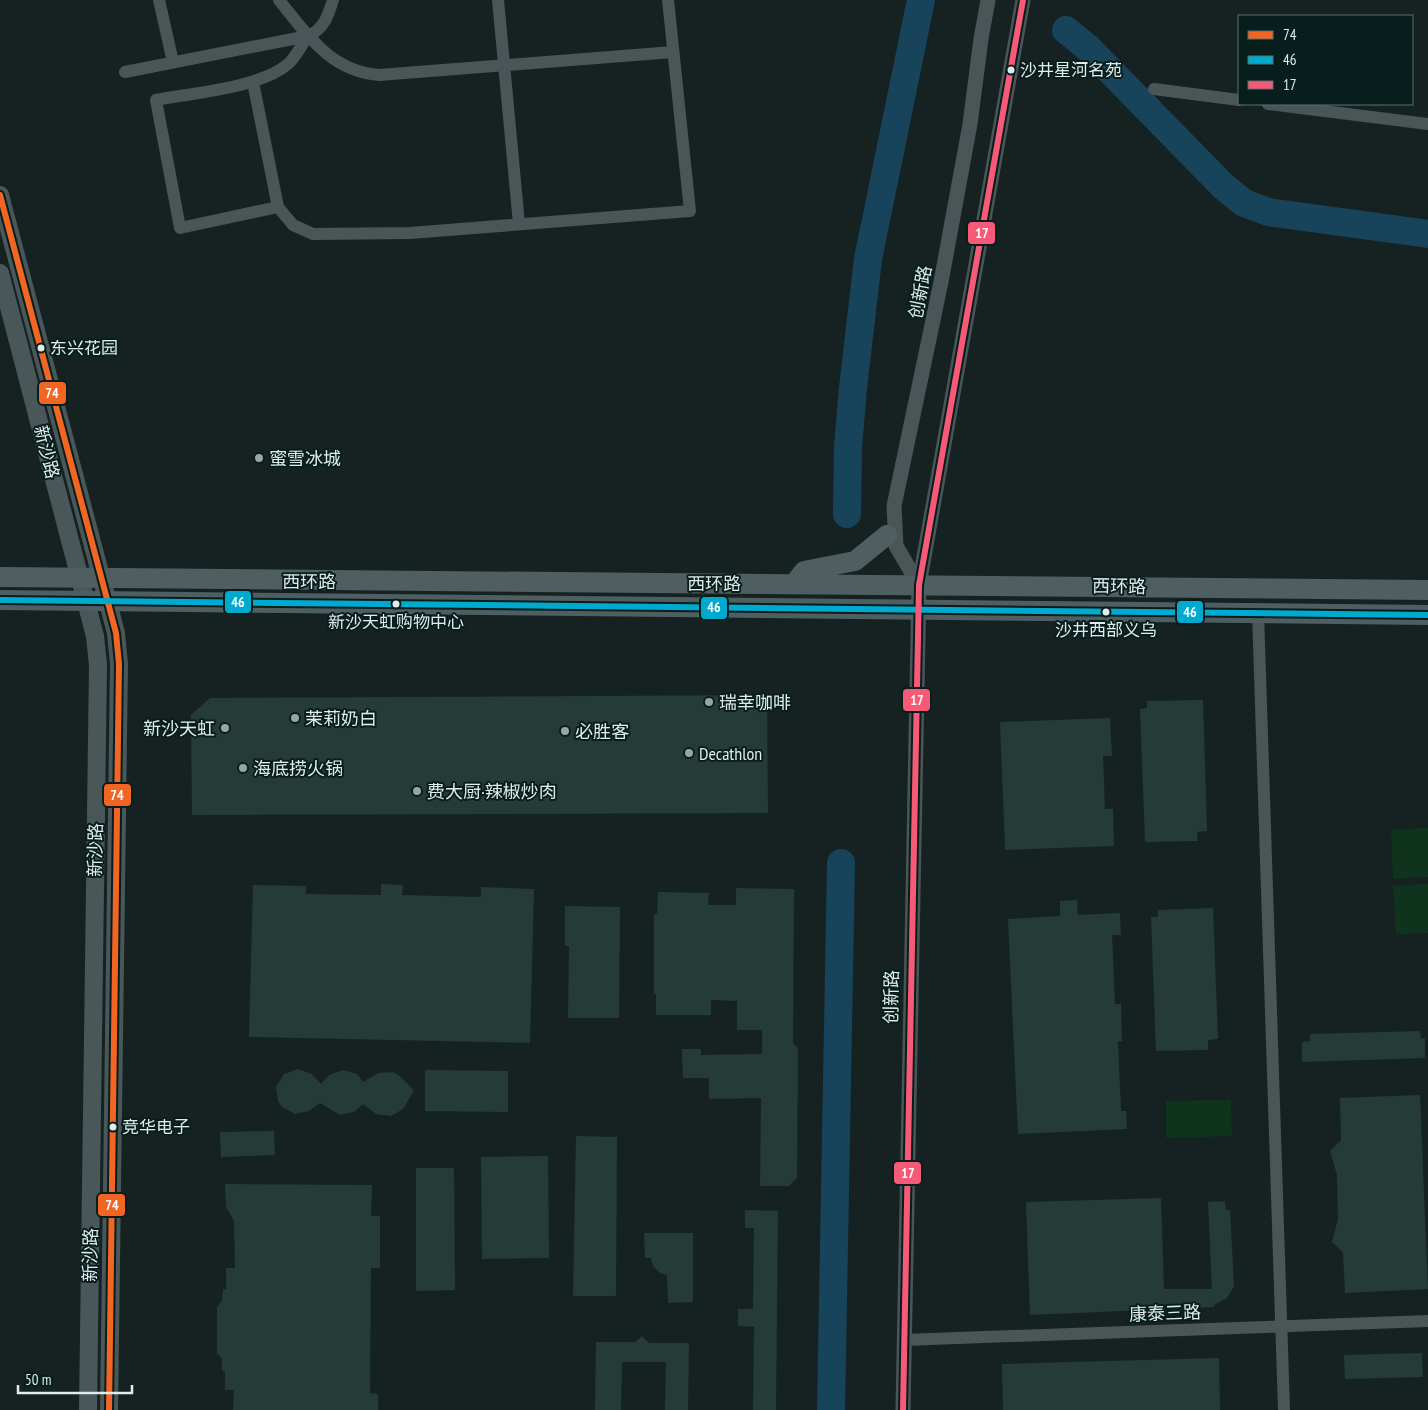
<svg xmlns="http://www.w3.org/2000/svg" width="1428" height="1410" font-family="'PT Sans Narrow','Noto Sans SC',sans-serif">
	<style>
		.green { fill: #0f331c }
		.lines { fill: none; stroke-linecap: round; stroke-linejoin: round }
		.river { stroke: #17445a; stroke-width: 28 }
		.building { fill: #253b37 }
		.minor { stroke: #4a5557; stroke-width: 12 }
		.tertiary { stroke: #4a5557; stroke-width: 15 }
		.secondary { stroke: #495759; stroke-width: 18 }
		.primary { stroke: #4f5e60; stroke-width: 20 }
		.bus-1-casing { stroke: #071e1d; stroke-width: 10 }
		.bus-2-casing { stroke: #071e1d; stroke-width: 10 }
		.bus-3-casing { stroke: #071e1d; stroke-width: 10 }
		.bus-1 { stroke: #f26522; stroke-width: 6 }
		.bus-2 { stroke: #00a9ce; stroke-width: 6 }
		.bus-3 { stroke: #f75a77; stroke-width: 6 }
		.bus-dot { fill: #dfeceb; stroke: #071e1d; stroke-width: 2 }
		.poi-dot { fill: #99a5a5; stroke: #071e1d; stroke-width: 2 }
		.labels { text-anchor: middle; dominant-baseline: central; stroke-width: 4; stroke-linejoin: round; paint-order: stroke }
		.bus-label { font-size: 17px; fill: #dfeceb; stroke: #071e1d; text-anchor: start }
		.street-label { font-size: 18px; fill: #dfeceb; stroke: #071e1d }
		.poi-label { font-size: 18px; fill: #dfeceb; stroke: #071e1d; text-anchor: start }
		.line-badge { stroke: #071e1d; stroke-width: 2 }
		.badge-label { font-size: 14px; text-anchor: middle; font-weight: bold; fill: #fff }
	</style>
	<rect width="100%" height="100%" fill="#162222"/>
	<path class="green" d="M1428 828V877L1393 879 1391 830Z
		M1428 884V933L1396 935 1393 886Z
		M1231 1100 1232 1136 1166 1138V1101Z"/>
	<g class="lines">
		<path class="river" d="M1066 30 1088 48 1223 186 1244 203 1268 212 1428 234
			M847 514 848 447 853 388 868 259 921 0
			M831 1410 841 863"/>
	</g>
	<path class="building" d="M767 695 768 813 192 815 191 715 210 698Z
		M1203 700 1207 831 1197 832 1198 841 1145 842 1140 709 1147 708V701Z
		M1110 718 1112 756H1103L1105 809H1113L1114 846 1005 850 1000 722Z
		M381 884 403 885 402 895 481 897V887L534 889 530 1043 249 1037 253 885 306 886V894L381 895Z
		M736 888 794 889 793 1043 798 1048 797 1178 789 1186H760L761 1098 709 1099V1078H683L682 1049H701V1055L762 1054V1030H737V1001L711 1000V1015H656V994H654V914H657L658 892 709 893 708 905H736Z
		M1077 900 1078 915 1120 913 1121 935H1112L1115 1004H1121L1122 1041H1118L1121 1111H1126L1127 1129 1018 1134 1008 919 1060 916V901Z
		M565 906 620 907 619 1018H568L569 946H565Z
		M1213 908 1218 1039 1208 1040V1050L1156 1051 1151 917H1158V910Z
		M1420 1031 1421 1038H1425V1058L1302 1062V1042L1310 1041V1034Z
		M298 1069 312 1074 321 1084 329 1075 343 1070 357 1074 363 1082 379 1073 393 1072 400 1076 414 1091 403 1109 391 1116 376 1114 363 1104 354 1112 340 1115 320 1103 309 1111 295 1114 282 1107 278 1101 276 1087 284 1074Z
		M425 1070 508 1071V1112L425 1111Z
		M1420 1095 1428 1289 1345 1293 1343 1252 1332 1242 1338 1219 1337 1175 1330 1151 1341 1140 1340 1098Z
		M274 1131 275 1155 221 1157 220 1132Z
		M576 1136 617 1137 616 1296H573Z
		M548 1156 549 1258 482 1259 481 1157Z
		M416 1168H454L455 1290 416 1291Z
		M225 1184 372 1185 371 1216H380V1268H371L370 1393 378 1394V1410H233L234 1390H225V1371H222V1359L217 1353V1307L222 1301 223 1289H226V1268H235L234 1221 226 1207Z
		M1161 1198 1164 1289H1212L1208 1202 1225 1201 1226 1210H1230L1234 1286 1227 1298 1214 1305V1307L1030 1315 1026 1202Z
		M745 1210 778 1211 776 1410H753L754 1327 738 1326V1309H753L754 1228H745Z
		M644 1233H693V1302L668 1303 667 1275 660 1273 653 1266 651 1258H645Z
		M642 1336 649 1343H689L688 1410H665L666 1362H622L621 1410H595L596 1342H635Z
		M1422 1353 1423 1377 1345 1379 1344 1355Z
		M1219 1358 1220 1410H1003L1002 1364Z"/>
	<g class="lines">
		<path class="minor" d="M159 0 173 62
			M279 0C308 36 331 71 379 75L673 52
			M498 0 519 224
			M125 72 308 36C324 29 328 16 333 0
			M253 82 278 207 293 225 313 234 410 233 690 211 668 0
			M1154 89 1239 100
			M1268 104 1428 124
			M278 207 180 228 156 100C192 93 260 88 288 64 296 57 302 44 308 36
			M1258 613 1284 1410
			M904 1340 1428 1321"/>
		<path class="tertiary" d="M919 585 896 546 894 506 941 282 970 124 981 39 988 0
			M903 1410 919 585 1023 0"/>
		<path class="secondary" d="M0 195 116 633 119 664 109 1410
			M0 273 95 636 98 665 88 1410"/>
		<path class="primary" d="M0 577 1428 590
			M794 584 804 571 855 561 887 535
			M0 600 1428 615"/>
		<defs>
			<path id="bus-1" d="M0 195 116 633 119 664 109 1410"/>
			<path id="bus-2" d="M0 600 1428 615"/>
			<path id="bus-3" d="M903 1410 919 585 1023 0"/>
		</defs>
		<use href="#bus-1" class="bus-1-casing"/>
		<use href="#bus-2" class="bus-2-casing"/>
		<use href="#bus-3" class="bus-3-casing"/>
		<use href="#bus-1" class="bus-1"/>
		<use href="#bus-2" class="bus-2"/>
		<use href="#bus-3" class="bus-3"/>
	</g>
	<g class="bus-dot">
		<circle cx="1011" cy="70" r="4.5"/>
		<circle cx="41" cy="348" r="4.5"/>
		<circle cx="396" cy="604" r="4.5"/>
		<circle cx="1106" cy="612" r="4.5"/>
		<circle cx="113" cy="1127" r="4.5"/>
	</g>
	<g class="poi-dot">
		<circle cx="259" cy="458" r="5"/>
		<circle cx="709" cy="702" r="5"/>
		<circle cx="295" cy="718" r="5"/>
		<circle cx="225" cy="728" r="5"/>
		<circle cx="565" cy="731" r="5"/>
		<circle cx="689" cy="753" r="5"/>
		<circle cx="243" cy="768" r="5"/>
		<circle cx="417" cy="791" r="5"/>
	</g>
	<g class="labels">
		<g class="bus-label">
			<text x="1020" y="70">沙井星河名苑</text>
			<text x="50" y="348">东兴花园</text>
			<text x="396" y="622" text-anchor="middle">新沙天虹购物中心</text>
			<text x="1106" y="630" text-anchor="middle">沙井西部义乌</text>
			<text x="122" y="1127">竞华电子</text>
		</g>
		<g class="street-label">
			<text transform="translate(920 292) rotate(-79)">创新路</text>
			<text transform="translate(47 452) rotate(76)">新沙路</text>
			<text x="309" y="581">西环路</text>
			<text x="714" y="583">西环路</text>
			<text transform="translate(1119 586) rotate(1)">西环路</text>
			<text transform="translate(95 850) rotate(-89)">新沙路</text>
			<text transform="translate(891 997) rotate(-89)">创新路</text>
			<text transform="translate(90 1255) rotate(-89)">新沙路</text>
			<text transform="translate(1165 1313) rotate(-2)">康泰三路</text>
		</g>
		<g class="poi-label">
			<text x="269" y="458">蜜雪冰城</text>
			<text x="719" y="702">瑞幸咖啡</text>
			<text x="305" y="718">茉莉奶白</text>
			<text x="215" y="728" text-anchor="end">新沙天虹</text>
			<text x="575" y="731">必胜客</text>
			<text x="699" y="753">Decathlon</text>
			<text x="253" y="768">海底捞火锅</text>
			<text x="427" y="791">费大厨·辣椒炒肉</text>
		</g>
	</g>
	<g class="line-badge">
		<rect x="967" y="221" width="29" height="24" rx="5" fill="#f75a77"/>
		<rect x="38" y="381" width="29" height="24" rx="5" fill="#f26522"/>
		<rect x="224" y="590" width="28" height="24" rx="5" fill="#00a9ce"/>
		<rect x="700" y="596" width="28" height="24" rx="5" fill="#00a9ce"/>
		<rect x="1176" y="600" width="28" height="24" rx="5" fill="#00a9ce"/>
		<rect x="902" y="688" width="29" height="24" rx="5" fill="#f75a77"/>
		<rect x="103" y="783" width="29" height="24" rx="5" fill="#f26522"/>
		<rect x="893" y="1161" width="29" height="24" rx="5" fill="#f75a77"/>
		<rect x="97" y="1193" width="29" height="24" rx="5" fill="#f26522"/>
	</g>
	<g class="badge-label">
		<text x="982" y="238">17</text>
		<text x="52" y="398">74</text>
		<text x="238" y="607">46</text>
		<text x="714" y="612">46</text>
		<text x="1190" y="617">46</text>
		<text x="917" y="705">17</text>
		<text x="117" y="800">74</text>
		<text x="908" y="1178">17</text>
		<text x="112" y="1210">74</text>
	</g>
	<rect x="1238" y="15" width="175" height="90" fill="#071e1d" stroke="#5d706f"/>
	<rect x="1248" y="31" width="25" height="8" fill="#f26522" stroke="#5d706f"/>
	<text x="1283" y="40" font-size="15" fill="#dfeceb">74</text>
	<rect x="1248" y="56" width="25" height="8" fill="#00a9ce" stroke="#5d706f"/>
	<text x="1283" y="65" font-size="15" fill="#dfeceb">46</text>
	<rect x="1248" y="81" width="25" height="8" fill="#f75a77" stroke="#5d706f"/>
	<text x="1283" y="90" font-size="15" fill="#dfeceb">17</text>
	<path d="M18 1385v8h114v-8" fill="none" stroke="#dfeceb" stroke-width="2.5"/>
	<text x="25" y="1385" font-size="15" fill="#dfeceb" stroke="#071e1d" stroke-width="4" paint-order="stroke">50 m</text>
</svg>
